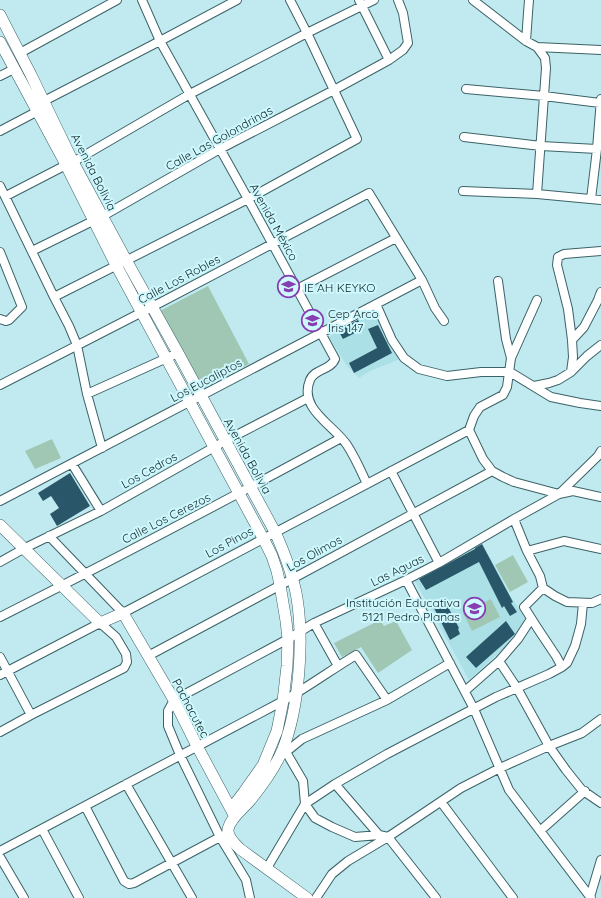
<svg xmlns="http://www.w3.org/2000/svg" width="601" height="898" font-family="Quicksand,sans-serif">
	<style>
		.built { fill: #ace0e7 }
		.green { fill: #a0c7b4 }
		.building { fill: #295769 }
		.lines { fill: none; stroke-linecap: round; stroke-linejoin: round }
		.street-casing { stroke: #3b6267; stroke-width: 10 }
		.secondary-casing { stroke: #3b6267; stroke-width: 12 }
		.street { stroke: #fff; stroke-width: 8 }
		.secondary { stroke: #fff; stroke-width: 11 }
		.labels { text-anchor: middle; dominant-baseline: central; stroke-width: 4; stroke-linejoin: round; paint-order: stroke }
		.street-label { font-size: 12px; fill: #142426; stroke: #cdf8fd }
		.poi-label { font-size: 12px; fill: #142426; stroke: #cdf8fd; text-anchor: start }
	</style>
	<rect width="100%" height="100%" fill="#c0eaf0"/>
	<path class="built" d="M375 311 400 359 370 371 359 378 347 366 329 337 338 330Z
		M482 543 513 600 525 618 516 637 469 680 415 581 416 578Z"/>
	<path class="green" d="M208 286 249 364 203 388 160 311Z
		M52 439 61 458 35 469 25 451Z
		M513 555 528 582 510 592 495 565Z
		M491 599 500 617 472 631 463 613Z
		M380 620 384 626 396 621 412 650 378 673 361 647 342 657 334 643Z"/>
	<path class="building" d="M358 320 363 329 343 339 338 330Z
		M378 325 392 353 354 373 349 363 377 348 368 329Z
		M70 473 90 506 57 526 50 514 59 508 51 496 43 501 38 493Z
		M482 544 513 602 511 603 517 612 510 616 504 606 502 608 479 562 426 590 419 579 475 549V548Z
		M445 601 459 628 458 629 460 634 450 640 434 608Z
		M506 621 515 634 476 668 466 657Z"/>
	<g class="lines">
		<defs>
			<path id="street" d="M142 0 160 41 248 199 335 359C331 370 314 369 310 380 298 409 334 425 347 445 355 457 361 471 367 484
				M359 0 389 60
				M473 0 526 41 537 47 545 58 546 68 537 194
				M526 41 528 13 529 0
				M537 47 601 50
				M20 53 117 0
				M0 76 14 69
				M466 89 544 96 600 103
				M44 101 160 41 237 0
				M0 131 38 111
				M464 137 541 146 597 149
				M73 162 190 94 307 33 374 0
				M0 186 54 297 69 326 77 345 87 394 102 448
				M463 191 537 194 601 200
				M6 196 66 165
				M591 199 597 149 601 99
				M32 251 103 216 220 149 334 90 389 60 403 50 408 43 403 13 398 0
				M0 252 22 307 9 320 6 321 0 319
				M498 281 506 339 511 358
				M297 289 396 238
				M54 297 248 199 357 139 307 33 290 0
				M537 300 511 358 507 387 503 395 480 407 474 416 469 430 483 459 492 471 503 477 514 482 559 494 573 491 601 497
				M376 304 392 340 404 358 419 369 447 376 481 372H510L551 397 580 403 601 406
				M572 340 584 327 598 300 601 292
				M571 372 573 357 572 340 568 309 557 265 558 257 564 254 601 251
				M0 385 152 307 369 193 422 280 435 308 444 321
				M534 386 549 383 558 380 571 372 587 356 601 345
				M87 394 178 353
				M72 464 101 511
				M391 471 439 563
				M0 501 422 280
				M514 519 527 551 540 576 543 588 555 596 567 602 592 603 601 599
				M49 536 123 613 469 430
				M527 551 564 541 601 549
				M0 562 25 548 101 511 225 441 308 398
				M406 580 474 709 509 790 591 898
				M543 588 524 607 538 629 556 656 562 667
				M0 617C115 559 229 499 341 438
				M314 623 338 666
				M148 656 292 579 492 471
				M0 657 31 715
				M499 661 517 688 549 746 566 770 582 790 601 803
				M0 675 100 623 116 637 126 654 127 662 124 668 31 715 0 732
				M465 691 499 661 518 639 531 619
				M282 751 286 752 302 739 387 700 450 663
				M286 752 303 781 305 804 315 818 332 827 355 837 379 835 388 837 436 898
				M126 784 192 898
				M335 784 379 835
				M441 802 513 898
				M85 806 124 881 129 884 134 883 220 837 224 835
				M42 829 79 898
				M540 831 585 791
				M0 851 283 701C308 687 331 670 356 655L387 700
				M0 857 24 898
				M267 868 305 804 335 784 387 754 496 697 549 674 562 667 567 663 575 646 581 624 583 603
				M590 897 601 860
				M250 898 246 880 220 837 180 755 168 726V711L174 700 288 639 314 623 406 580 439 563 514 519 559 494 598 456 601 451
				M316 898 332 874 348 861 388 837 461 788 500 768 549 746 582 733 601 719"/>
			<path id="secondary" d="M0 15 31 75 73 162 126 260 178 353 275 532C285 554 293 575 297 598 304 643 299 707 283 749 276 766 264 783 252 798 245 808 231 816 228 829 227 837 235 844 240 849L307 898
				M0 42 63 159 116 265 263 538 272 556 277 571 280 585 286 621 288 639 287 666 283 701 277 731 263 765 244 792 231 809
				M0 525 100 623 123 613 174 700 197 746 234 815"/>
		</defs>
		<use href="#street" class="street-casing"/>
		<use href="#secondary" class="secondary-casing"/>
		<use href="#street" class="street"/>
		<use href="#secondary" class="secondary"/>
	</g>
	<defs>
		<symbol id="school-ring" viewBox="-11 -11 22 22"><circle r="9.5" fill="#cdf8fd" stroke="#873eb1" stroke-width="1.5"/><path d="M0-5L7-2L0 1L-7-2ZM-4 1L0 2.5L4 1V4Q0 6-4 4Z" fill="#873eb1"/></symbol>
		<symbol id="university-ring" viewBox="-11 -11 22 22"><circle r="9.5" fill="#cdf8fd" stroke="#873eb1" stroke-width="1.5"/><path d="M0-5L7-2L0 1L-7-2ZM-4 1L0 2.5L4 1V4Q0 6-4 4Z" fill="#873eb1"/></symbol>
	</defs>
	<g fill-rule="evenodd">
		<use href="#school-ring" x="276" y="274" width="25" height="25"/>
		<use href="#university-ring" x="300" y="308" width="25" height="25"/>
		<use href="#school-ring" x="462" y="596" width="25" height="25"/>
	</g>
	<g class="labels">
		<g class="street-label">
			<text transform="translate(219 138) rotate(-29)">Calle Las Golondrinas</text>
			<text transform="translate(94 172) rotate(63)">Avenida Bolivia</text>
			<text transform="translate(274 222) rotate(61)">Avenida México</text>
			<text transform="translate(179 279) rotate(-28)">Calle Los Robles</text>
			<text transform="translate(206 380) rotate(-28)">Los Eucaliptos</text>
			<text transform="translate(248 456) rotate(61)">Avenida Bolivia</text>
			<text transform="translate(149 470) rotate(-29)">Los Cedros</text>
			<text transform="translate(166 518) rotate(-27)">Calle Los Cerezos</text>
			<text transform="translate(229 542) rotate(-28)">Los Pinos</text>
			<text transform="translate(314 553) rotate(-29)">Los Olimos</text>
			<text transform="translate(397 570) rotate(-26)">Las Aguas</text>
			<text transform="translate(191 708) rotate(62)">Pachacutec</text>
		</g>
		<g class="poi-label">
			<text x="304" y="287">IE AH KEYKO</text>
			<text x="328" y="313">Cep Arco<tspan x="328" dy="14">Iris 147</tspan></text>
			<text x="460" y="602" text-anchor="end">Institución Educativa<tspan x="460" dy="14">5121 Pedro Planas</tspan></text>
		</g>
	</g>
</svg>
